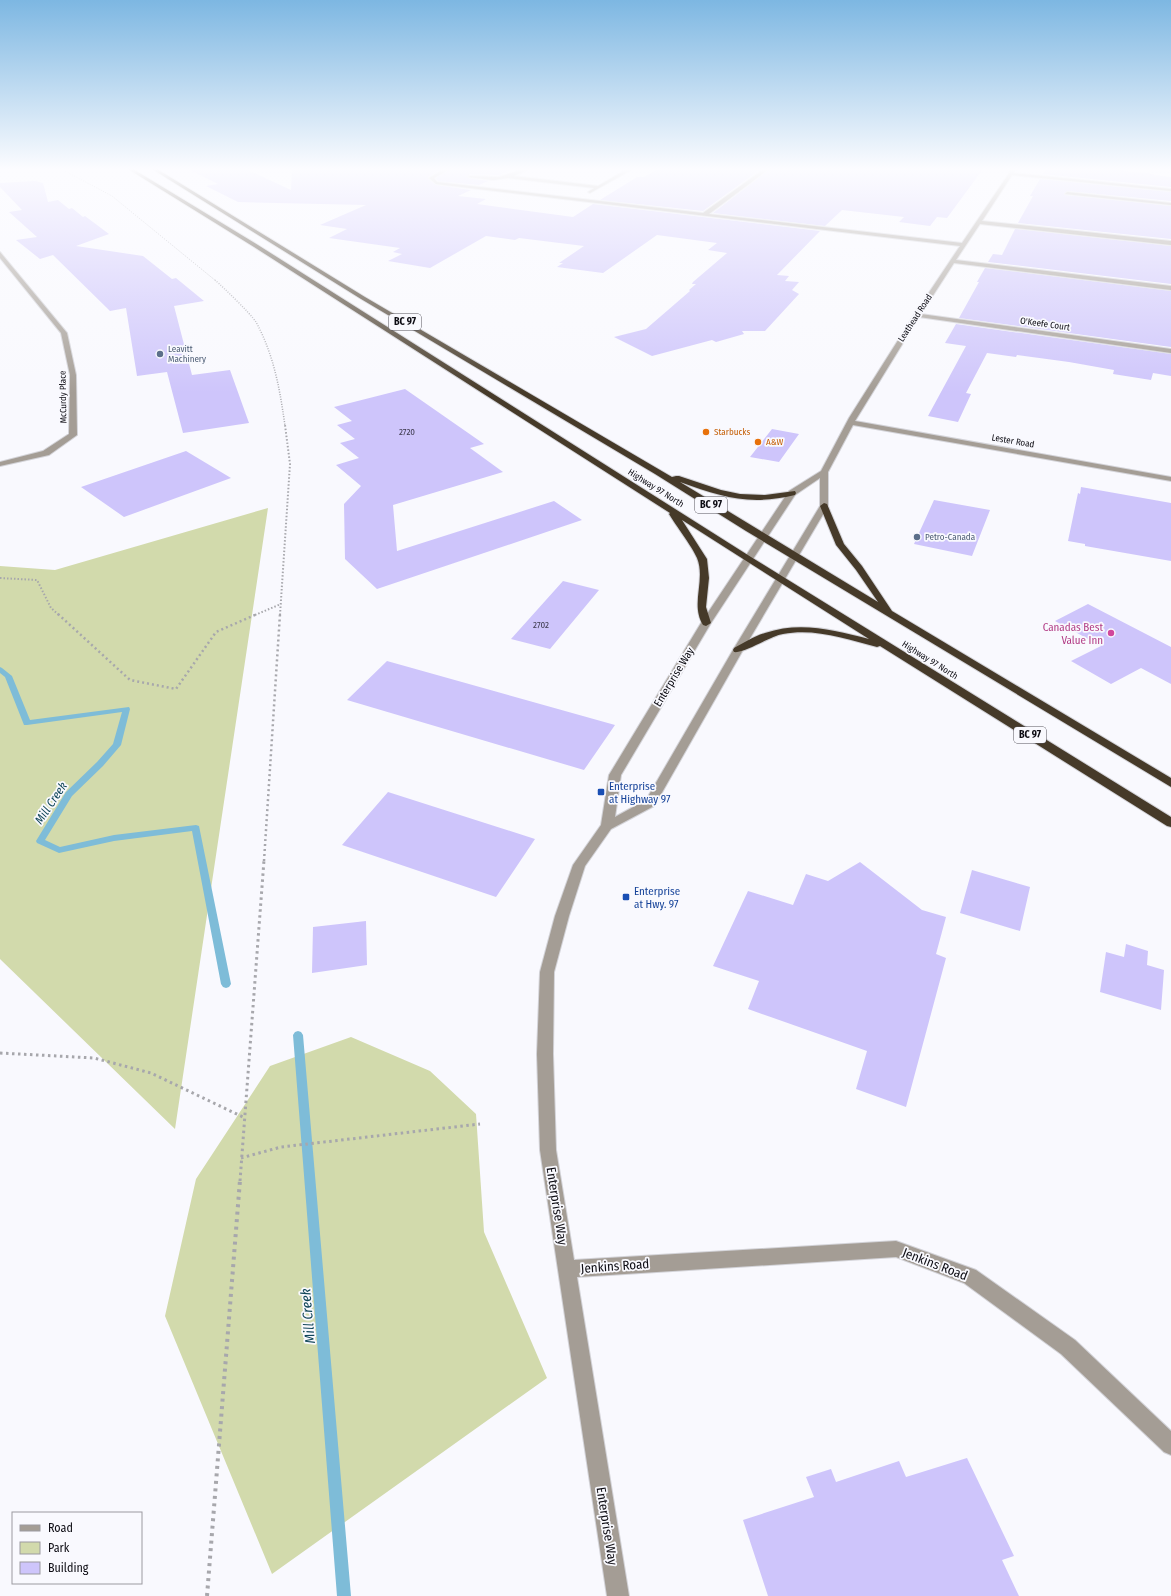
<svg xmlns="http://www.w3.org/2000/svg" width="1171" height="1596" font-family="'Fira Sans Condensed',sans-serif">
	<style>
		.green { fill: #d2daac }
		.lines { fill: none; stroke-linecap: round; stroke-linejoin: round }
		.stream { fill: #7ebcd8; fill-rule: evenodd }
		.building { fill: #cec5fb }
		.minor-casing { stroke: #d3d3d8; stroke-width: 2 }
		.highway-casing { stroke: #d3d3d8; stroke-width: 2 }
		.path-far5 { stroke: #a7a7ac; stroke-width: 1; stroke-dasharray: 1 1.5; stroke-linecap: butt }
		.path-far4 { stroke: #a7a7ac; stroke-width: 1.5; stroke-dasharray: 1 1.5; stroke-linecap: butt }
		.path-far3 { stroke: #a7a7ac; stroke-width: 2; stroke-dasharray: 1.5 2; stroke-linecap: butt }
		.path-far2 { stroke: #a7a7ac; stroke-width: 2.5; stroke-dasharray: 2 3; stroke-linecap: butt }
		.path-far1 { stroke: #a7a7ac; stroke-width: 3; stroke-dasharray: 2.5 3.5; stroke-linecap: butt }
		.path { stroke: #a7a7ac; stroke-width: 4; stroke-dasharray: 3 4.5; stroke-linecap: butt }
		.minor { fill: #a49d95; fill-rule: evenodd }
		.highway { fill: #463a29; fill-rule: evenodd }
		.service-dot { fill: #5c6f8a; stroke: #f9f9fe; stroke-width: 1.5 }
		.food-dot { fill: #e8710a; stroke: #f9f9fe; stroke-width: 1.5 }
		.hotel-dot { fill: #d1479c; stroke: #f9f9fe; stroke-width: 1.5 }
		.transit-dot { fill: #1a4fb4; stroke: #f9f9fe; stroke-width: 1.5 }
		.labels { text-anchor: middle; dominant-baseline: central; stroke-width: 3.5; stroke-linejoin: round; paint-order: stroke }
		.far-street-label { font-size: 9px; fill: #0d0c13; stroke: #f9f9fe }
		.far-service-label { font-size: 9px; fill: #4e5e75; stroke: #f9f9fe; text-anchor: start }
		.number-label { font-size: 9px; fill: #3d3a4d }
		.far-food-label { font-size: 9px; fill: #c56008; stroke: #f9f9fe; text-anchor: start }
		.shield { fill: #f9f9fe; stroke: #54535a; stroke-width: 1 }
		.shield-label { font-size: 10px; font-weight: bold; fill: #0d0c13 }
		.hotel-label { font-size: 11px; fill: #b23c85; stroke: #f9f9fe; text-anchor: end }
		.street-label { font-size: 11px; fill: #0d0c13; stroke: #f9f9fe }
		.transit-label { font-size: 11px; fill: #164399; stroke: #f9f9fe; text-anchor: start }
		.water-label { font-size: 12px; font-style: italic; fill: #114659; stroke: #f9f9fe }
		.near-street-label { font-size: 13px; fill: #0d0c13; stroke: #f9f9fe }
		.near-water-label { font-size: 14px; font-style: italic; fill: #114659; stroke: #f9f9fe }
	</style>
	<rect width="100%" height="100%" fill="#f9f9fe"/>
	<path class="green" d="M268 508 175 1129 0 959V566L55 570Z
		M351 1037 430 1071 476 1114 484 1232 547 1378 272 1574 165 1316 196 1179 270 1066Z"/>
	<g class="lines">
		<path class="stream" d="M0 667 2 668 12 676 30 720 129 707 130 709 121 745 103 766 72 796 45 840 60 847 114 835 196 825 199 826 231 984 229 987 226 988 223 987 221 984 192 831 114 841 59 853 37 843 36 841 66 792 97 762 113 744 122 712 27 725H24L5 677 0 673Z
			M298 1031 301 1032 303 1035 351 1596H337L293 1035 295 1032Z"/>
	</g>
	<path class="building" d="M188 169H246L291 190 292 169H441L428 177V179L436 185 471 190 458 196 486 199 477 204 573 217 593 204 820 231 777 275 789 276 785 281 799 282 792 290 799 294 765 331H742L744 334 716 342 712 340 652 356 614 337 646 329 690 291 689 290 696 284H692L693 282 727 253 708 250 717 243 657 235 603 273 557 267 563 263H559L584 246 519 238 515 240 486 236 430 268 388 261 402 254 393 252 400 248 329 238 347 229 320 225 366 205 238 202 206 186 218 184Z
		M451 169H512L499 175 470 174 467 177 468 178 488 181 479 185 438 181 436 178Z
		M658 169H761L703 211 600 200 637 177H644Z
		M770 169H983L947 218 937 217 930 226 899 222 904 217 842 210 825 226 713 213Z
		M1046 169H1107L1154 174V175L1171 177V187L1042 174Z
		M1040 179 1171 192V201L1067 191 1064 194 1065 195 1171 206V239L1018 223 1033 196H1030Z
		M35 181 43 183 48 202 58 200 69 209 72 208 83 217 85 216 109 234 76 246 143 256 172 279 176 278 204 301 174 306 192 375 230 370 249 423 183 433 167 372 137 376 126 308 110 311 53 255 40 259 16 240 37 237 9 212 22 210 0 187V183Z
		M1015 229 1171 246V284L988 262 993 254 1002 255Z
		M985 268 1171 291V347L959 318 979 282H977Z
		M956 324 1171 354V376L1153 373 1151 380 1113 374 1114 370 1069 362 1017 355 1016 357 987 353 966 393 971 394 958 422 928 416 966 346 945 343Z
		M405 389 484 444 470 448 503 472 393 505 397 551 554 501 582 520 377 589 345 559 344 504 361 486 336 465 359 458 340 443 355 439 337 425 352 421 334 407Z
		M772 429 799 434 779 462 750 457Z
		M186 451 231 478 124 517 81 487Z
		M1081 487 1171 503V561L1085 546V544L1068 541 1078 493 1080 494Z
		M934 500 990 510 972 556 914 544Z
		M563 581 599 590 550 649 511 639Z
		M1088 604 1171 647V684L1141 668 1111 684 1071 661 1101 646 1055 621Z
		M387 661 615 725 584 770 347 700Z
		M388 792 535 839 496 897 342 845Z
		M860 862 922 910 946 917 936 954 946 958 906 1107 856 1089 867 1051 748 1009 759 981 713 966 748 891 793 905 806 874 828 881Z
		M972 870 1030 887 1020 931 960 913Z
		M366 921 367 965 312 973 313 927Z
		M1126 944 1148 951 1147 965 1164 970 1161 1010 1100 992 1106 952 1124 957Z
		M967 1458 1014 1556 1002 1560 1019 1596H768L743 1520 814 1497 806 1477 831 1469 836 1482 899 1461 906 1477Z"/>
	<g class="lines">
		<defs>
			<path id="minor" d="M444 169H450L434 178 437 182 703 213 764 169H769L709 214 962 243 1012 169H1016L1014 173 1171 189V191L1012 175 982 221 1171 241V245L980 224 956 260 1171 286V290L954 263 921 314 1171 349V353L919 317 855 421 1171 477V481L853 425 828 472V506L743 650 656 803 654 806 611 829 585 866 569 916 554 972 553 1054 556 1150 574 1260 896 1241 976 1270 1075 1340 1171 1431V1455L1164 1452 1061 1354 964 1283 896 1257 577 1277 629 1596H607L540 1150 537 1054 540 972 555 916 573 865 601 825 609 775 701 623 789 491 821 471 849 418 914 315 960 246 436 184 429 178ZM820 478V506L733 650 646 800 615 817 621 775 711 623 795 495Z
				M523 169H529L514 176 598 186 627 169H633L590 193 588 192 594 188 508 178 493 180 468 177 470 176 499 177Z
				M1067 192 1171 203V205L1065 194Z
				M0 252 67 333 76 375 77 435 49 455 0 466V462L43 451 69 434 70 375 61 333 0 258Z"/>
			<path id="highway" d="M128 169H133L258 245 751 557 1171 817V827L1167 826 880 646 877 647C846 639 815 628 783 634 770 636 744 654 734 652L733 650 734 648C744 643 754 636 765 633 800 621 834 630 869 639L682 520 707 559 709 578 706 607 711 623 706 626 703 625C690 604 706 580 697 558 692 546 676 526 669 514L670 513 254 247Z
				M152 169H157L365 297 672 477 676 476H679L721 490 740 494 765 495 795 491 796 493 795 495C749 506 722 497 680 482L878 602 856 570 836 545 820 506 824 503 827 504 844 544 862 566 892 611 1171 778V787L746 531 655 474 361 299Z"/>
		</defs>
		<use href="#minor" class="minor-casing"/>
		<use href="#highway" class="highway-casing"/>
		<path class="path-far5" d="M61 169 112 196 216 281"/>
		<path class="path-far4" d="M215 280C224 288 250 313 256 322 274 355 280 390 285 426"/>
		<path class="path-far3" d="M0 578 37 580 51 608 59 615
			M255 615 281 604
			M280 615 290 464 285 425"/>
		<path class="path-far2" d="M58 614 130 680 176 689 216 632 257 614
			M264 861 280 614"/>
		<path class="path-far1" d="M0 1053 94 1058 151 1073 245 1118
			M241 1158 281 1147 480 1124
			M240 1181 264 860"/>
		<path class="path" d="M207 1596 240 1180"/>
		<use href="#minor" class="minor"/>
		<use href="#highway" class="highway"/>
	</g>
	<linearGradient id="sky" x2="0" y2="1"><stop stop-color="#7db7e2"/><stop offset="0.43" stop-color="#fcfcff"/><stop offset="1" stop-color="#fcfcff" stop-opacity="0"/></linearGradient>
	<rect width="1171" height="393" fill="url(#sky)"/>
	<g class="service-dot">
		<circle cx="160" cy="354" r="4"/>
		<circle cx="917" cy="537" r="4"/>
	</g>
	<g class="food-dot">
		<circle cx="706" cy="432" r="4"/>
		<circle cx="758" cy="442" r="4"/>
	</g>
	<circle class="hotel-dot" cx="1111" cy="633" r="4"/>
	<g class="transit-dot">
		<rect x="597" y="788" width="8" height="8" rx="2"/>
		<rect x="622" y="893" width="8" height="8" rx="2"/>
	</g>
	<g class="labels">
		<g class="far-street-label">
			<text transform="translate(915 318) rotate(-57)">Leathead Road</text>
			<text transform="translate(1045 324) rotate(8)">O'Keefe Court</text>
			<text transform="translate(63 397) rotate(-91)">McCurdy Place</text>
			<text transform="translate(1013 441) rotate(10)">Lester Road</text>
			<text transform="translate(656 488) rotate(32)">Highway 97 North</text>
			<text transform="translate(930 660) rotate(32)">Highway 97 North</text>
		</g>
		<g class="far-service-label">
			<text x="168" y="349">Leavitt<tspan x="168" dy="10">Machinery</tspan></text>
			<text x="925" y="537">Petro-Canada</text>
		</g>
		<g class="number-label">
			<text x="407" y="432">2720</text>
			<text x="541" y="625">2702</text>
		</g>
		<g class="far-food-label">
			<text x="714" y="432">Starbucks</text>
			<text x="766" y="442">A&amp;W</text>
		</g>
		<g class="shield">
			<rect x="389" y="314" width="32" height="16" rx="3"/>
			<rect x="695" y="497" width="32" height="16" rx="3"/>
			<rect x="1014" y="727" width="32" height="16" rx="3"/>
		</g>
		<g class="shield-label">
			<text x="405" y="322">BC 97</text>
			<text x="711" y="505">BC 97</text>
			<text x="1030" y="735">BC 97</text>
		</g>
		<g class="hotel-label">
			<text x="1103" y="627">Canadas Best<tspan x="1103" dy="13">Value Inn</tspan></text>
		</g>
		<g class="street-label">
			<text transform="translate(674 677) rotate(-59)">Enterprise Way</text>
		</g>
		<g class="transit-label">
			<text x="609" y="786">Enterprise<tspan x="609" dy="13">at Highway 97</tspan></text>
			<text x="634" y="891">Enterprise<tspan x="634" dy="13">at Hwy. 97</tspan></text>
		</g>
		<g class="water-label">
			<text transform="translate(51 803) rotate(-56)">Mill Creek</text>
		</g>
		<g class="near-street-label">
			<text transform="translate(557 1206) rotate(81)">Enterprise Way</text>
			<text transform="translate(935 1264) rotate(21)">Jenkins Road</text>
			<text transform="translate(615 1266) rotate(-4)">Jenkins Road</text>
			<text transform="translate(607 1526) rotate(81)">Enterprise Way</text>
		</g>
		<g class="near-water-label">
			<text transform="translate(308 1316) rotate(-95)">Mill Creek</text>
		</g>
	</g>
	<rect x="12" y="1512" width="130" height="72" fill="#f9f9fe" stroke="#9b9aa0"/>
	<rect x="20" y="1525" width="20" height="6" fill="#a49d95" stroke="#9b9aa0"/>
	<text x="48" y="1532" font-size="12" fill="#0d0c13">Road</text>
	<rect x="20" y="1542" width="20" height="12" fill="#d2daac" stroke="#9b9aa0"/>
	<text x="48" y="1552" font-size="12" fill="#0d0c13">Park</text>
	<rect x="20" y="1562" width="20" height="12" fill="#cec5fb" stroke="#9b9aa0"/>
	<text x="48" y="1572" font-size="12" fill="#0d0c13">Building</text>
</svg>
